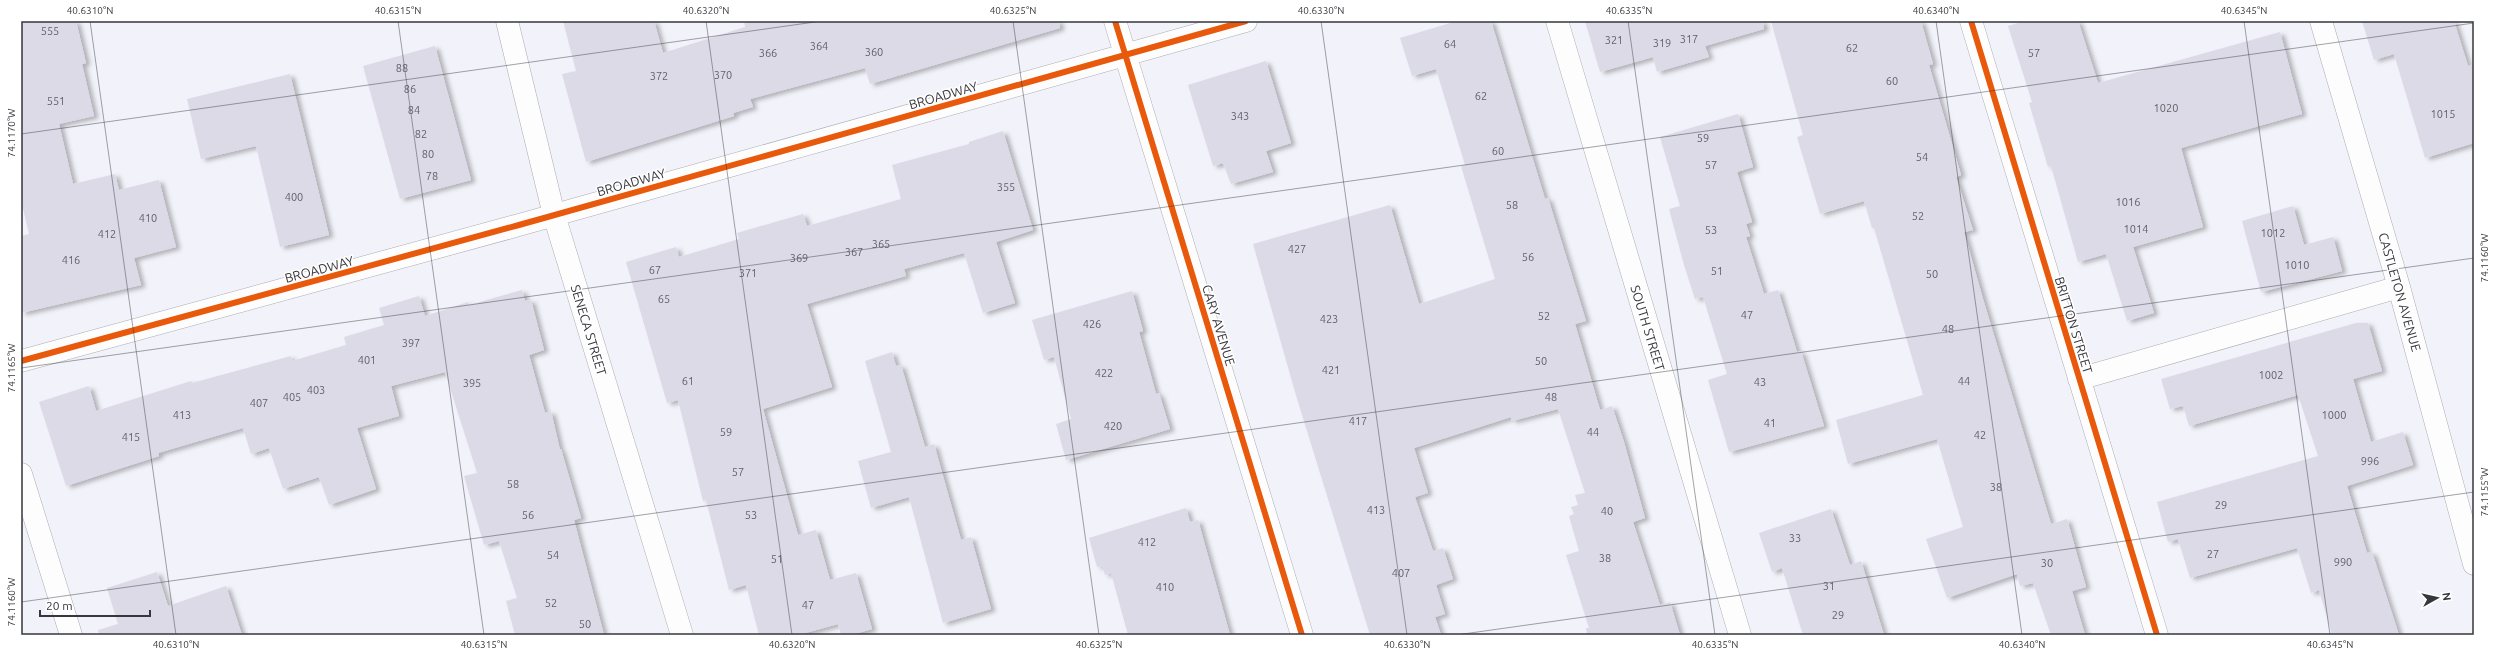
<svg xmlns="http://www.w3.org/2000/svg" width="2495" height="656" font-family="Ubuntu,sans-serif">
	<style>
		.building { fill: #dddae7; filter: url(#shadow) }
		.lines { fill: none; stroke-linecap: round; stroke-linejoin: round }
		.minor-casing { stroke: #adadb2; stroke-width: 23 }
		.minor { stroke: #fdfdfe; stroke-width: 22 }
		.cycleway-casing { stroke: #fff; stroke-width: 8 }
		.cycleway { stroke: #e8590c; stroke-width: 6 }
		.ticks { fill: none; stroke: #36363c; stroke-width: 1; stroke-opacity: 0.45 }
		.labels { text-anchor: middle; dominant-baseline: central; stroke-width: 3; stroke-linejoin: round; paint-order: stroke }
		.number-label { font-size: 11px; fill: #626168 }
		.street-label { font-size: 13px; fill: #36363c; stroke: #fff }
		.neatline { fill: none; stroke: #36363c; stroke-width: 1.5 }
		.ticks-label { font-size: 10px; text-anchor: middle; fill: #36363c }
	</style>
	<defs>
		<filter id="shadow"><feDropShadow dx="4.5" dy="2.5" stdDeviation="2" flood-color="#0004"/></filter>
	</defs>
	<rect width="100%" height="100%" fill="#f2f2fa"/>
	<path class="building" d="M21 21H76L86 63 82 64 94 116 59 124 73 184 115 174 119 190 159 180 176 247 134 258 141 285 21 313V236L29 234 21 200Z
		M563 21H654L663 53 745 27 744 21H1059L1060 28 870 84 865 68 750 99 753 107 733 113 734 116 586 162 562 74 576 71Z
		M1457 21H1491L1545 199 1548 198 1586 321 1575 324 1600 410 1612 406 1624 442 1645 518 1633 522 1660 605 1670 602 1680 635H1587L1586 628H1589L1566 555 1579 551 1569 516 1574 514 1571 507 1578 505 1575 495 1585 493 1558 409 1512 421 1511 417 1414 448 1428 493 1415 497 1433 551 1443 548 1453 579 1436 585 1445 614 1435 617 1441 635H1370L1295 392 1253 244 1390 205 1419 304 1495 279 1461 166 1465 165 1436 69 1412 76 1400 38Z
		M1585 21H1763L1764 29 1705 46 1709 57 1657 72 1653 57 1600 72Z
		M1771 21H1921L1933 64 1929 65 1961 175 1956 177 1973 230 1964 232 1983 299 2051 524 2067 519 2086 587 2072 591 2085 635H2051L2033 583 2020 586 2017 574 1947 598 1926 539 1963 527 1937 439 1848 464 1836 420 1923 395 1874 228H1872L1864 201 1820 214 1797 137 1803 135Z
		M2024 21H2078L2098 83 2280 32 2302 114 2181 148 2203 227 2133 247 2154 313 2127 321 2106 254 2078 262 2051 166 2048 167 2029 103 2032 102 2008 26Z
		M2362 21H2454L2468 66 2474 64V143L2425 158 2394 54 2374 60Z
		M435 46 471 180 400 199 363 66Z
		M1266 61 1291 143 1266 151 1273 172 1231 184 1223 163 1213 166 1188 85Z
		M290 74 329 235 280 247 256 146 201 159 187 99Z
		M1738 114 1753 167 1737 172 1752 222 1746 224 1750 236 1746 237 1764 294 1778 290 1797 352 1801 351 1824 426 1729 452 1708 380 1727 374 1703 297 1695 299 1684 265 1669 209 1680 206 1660 137Z
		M1003 131 1033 230 996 242 1015 303 983 313 964 253 904 269 906 276 807 304 832 387 763 409 798 535 816 530 830 580 856 573 872 629 851 635H841L838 624 798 635H759L746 585 729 590 706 500 703 501 678 400 667 403 626 262 676 247 679 257 739 239 737 233 803 214 807 226 901 199 892 165 969 144V142Z
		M2293 206 2304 245 2333 237 2342 271 2261 292 2242 221Z
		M522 290 525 301 531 300 544 350 529 355 545 413 551 411 560 450 561 449 581 518 574 520 604 635H515L506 601 517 598 499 541 484 545 464 476 477 473 445 372 391 386 399 416 357 428 376 489 329 505 319 477 283 489 269 448 251 454 243 428 158 453 159 456 66 486 39 402 89 386 96 411 191 381 192 383 291 356 292 361 346 345 344 337 384 325 379 308 419 296 425 316 468 302 469 305Z
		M1132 291 1143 331 1139 332 1156 394 1159 393 1170 429 1066 460 1056 424 1071 419 1054 357 1044 360 1032 320Z
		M2356 323H2368L2382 371 2353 379 2371 442 2403 432 2413 465 2347 486 2367 553 2372 552 2399 635H2332L2319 590 2311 593 2297 548 2190 578 2178 539 2168 542 2157 502 2318 456 2298 395 2189 426 2183 406 2170 409 2161 379Z
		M892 352 896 366 901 365 925 447 934 444 961 540 971 537 991 609 943 623 909 497 871 508 858 461 891 452 865 361Z
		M1186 508 1190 522 1198 520 1230 635H1128L1111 573 1105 575 1102 566 1097 567 1089 538Z
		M1831 509 1850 565 1861 561 1884 635H1803L1782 568 1772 572 1759 533Z
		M157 572 168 606 226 586 242 635H99L98 630 118 624 107 588Z"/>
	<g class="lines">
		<defs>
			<path id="minor" d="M507 21 554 215 682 635
				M1115 21 1302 635
				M1557 21 1740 635
				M1971 21 2157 635
				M2321 21 2399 287 2474 564
				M21 361 519 225 1246 21
				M2079 379 2399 287
				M21 474 71 635"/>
		</defs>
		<use href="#minor" class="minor-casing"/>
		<use href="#minor" class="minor"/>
		<defs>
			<path id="cycleway" d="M1115 21 1302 635
				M1971 21 2157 635
				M21 361 519 225 1246 21"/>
		</defs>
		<use href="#cycleway" class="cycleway-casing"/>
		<use href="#cycleway" class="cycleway"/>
	</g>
	<path class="ticks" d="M90 21 176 635M398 21 484 635M706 21 792 635M1013 21 1099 635M1321 21 1407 635M1628 21 1715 635M1936 21 2022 635M2244 21 2330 635M21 134 822 21M21 368 2474 23M21 602 2474 258M1456 635 2474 492"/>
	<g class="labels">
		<g class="number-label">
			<text x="50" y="31">555</text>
			<text x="1689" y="39">317</text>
			<text x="1614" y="40">321</text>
			<text x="1662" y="43">319</text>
			<text x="1450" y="44">64</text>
			<text x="819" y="46">364</text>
			<text x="1852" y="48">62</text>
			<text x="874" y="52">360</text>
			<text x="768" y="53">366</text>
			<text x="2034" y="53">57</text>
			<text x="402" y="68">88</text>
			<text x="723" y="75">370</text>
			<text x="659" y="76">372</text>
			<text x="1892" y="81">60</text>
			<text x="410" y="89">86</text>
			<text x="1481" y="96">62</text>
			<text x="56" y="101">551</text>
			<text x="2166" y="108">1020</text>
			<text x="414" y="110">84</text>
			<text x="2443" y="114">1015</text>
			<text x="1240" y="116">343</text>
			<text x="421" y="134">82</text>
			<text x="1703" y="138">59</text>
			<text x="1498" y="151">60</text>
			<text x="428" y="154">80</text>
			<text x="1922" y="157">54</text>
			<text x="1711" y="165">57</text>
			<text x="432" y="176">78</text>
			<text x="1006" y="187">355</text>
			<text x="294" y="197">400</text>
			<text x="2128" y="202">1016</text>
			<text x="1512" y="205">58</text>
			<text x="1918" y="216">52</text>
			<text x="148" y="218">410</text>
			<text x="2136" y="229">1014</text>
			<text x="1711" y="230">53</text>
			<text x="2273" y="233">1012</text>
			<text x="107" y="234">412</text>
			<text x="881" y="244">365</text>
			<text x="1297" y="249">427</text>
			<text x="854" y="252">367</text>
			<text x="1528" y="257">56</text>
			<text x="799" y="258">369</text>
			<text x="71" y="260">416</text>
			<text x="2297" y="265">1010</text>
			<text x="655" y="270">67</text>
			<text x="1717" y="271">51</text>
			<text x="748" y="273">371</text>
			<text x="1932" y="274">50</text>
			<text x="664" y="299">65</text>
			<text x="1747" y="315">47</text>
			<text x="1544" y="316">52</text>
			<text x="1329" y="319">423</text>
			<text x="1092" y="324">426</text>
			<text x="1948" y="329">48</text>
			<text x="411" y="343">397</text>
			<text x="367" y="360">401</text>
			<text x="1541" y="361">50</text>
			<text x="1331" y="370">421</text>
			<text x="1104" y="373">422</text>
			<text x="2271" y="375">1002</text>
			<text x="688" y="381">61</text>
			<text x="1964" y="381">44</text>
			<text x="1760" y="382">43</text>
			<text x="472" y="383">395</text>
			<text x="316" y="390">403</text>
			<text x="292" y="397">405</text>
			<text x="1551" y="397">48</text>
			<text x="259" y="403">407</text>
			<text x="182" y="415">413</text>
			<text x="2334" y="415">1000</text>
			<text x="1358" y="421">417</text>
			<text x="1770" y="423">41</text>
			<text x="1113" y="426">420</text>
			<text x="726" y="432">59</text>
			<text x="1593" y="432">44</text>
			<text x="1980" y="435">42</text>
			<text x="131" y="437">415</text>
			<text x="2370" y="461">996</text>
			<text x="738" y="472">57</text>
			<text x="513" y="484">58</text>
			<text x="1996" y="487">38</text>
			<text x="2221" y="505">29</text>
			<text x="1376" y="510">413</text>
			<text x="1607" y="511">40</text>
			<text x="528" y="515">56</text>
			<text x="751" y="515">53</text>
			<text x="1795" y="538">33</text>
			<text x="1147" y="542">412</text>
			<text x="2213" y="554">27</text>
			<text x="553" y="555">54</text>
			<text x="1605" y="558">38</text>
			<text x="777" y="559">51</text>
			<text x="2343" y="562">990</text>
			<text x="2047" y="563">30</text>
			<text x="1401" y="573">407</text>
			<text x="1829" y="586">31</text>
			<text x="1165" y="587">410</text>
			<text x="551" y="603">52</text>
			<text x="808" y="605">47</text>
			<text x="1838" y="615">29</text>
			<text x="585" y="624">50</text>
		</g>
		<g class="street-label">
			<text transform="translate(943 95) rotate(-16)">BROADWAY</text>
			<text transform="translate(631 182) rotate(-16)">BROADWAY</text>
			<text transform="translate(319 269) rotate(-15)">BROADWAY</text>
			<text transform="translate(2400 292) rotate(74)">CASTLETON AVENUE</text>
			<text transform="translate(1219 325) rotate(73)">CARY AVENUE</text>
			<text transform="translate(2074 325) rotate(73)">BRITTON STREET</text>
			<text transform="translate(1648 328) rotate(73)">SOUTH STREET</text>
			<text transform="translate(589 330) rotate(73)">SENECA STREET</text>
		</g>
	</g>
	<rect width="2495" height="656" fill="none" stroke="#ffffff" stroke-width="44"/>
	<g transform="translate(2437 598) rotate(82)" stroke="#ffffff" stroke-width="3" paint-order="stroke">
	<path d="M0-3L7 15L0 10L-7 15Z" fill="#36363c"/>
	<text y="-6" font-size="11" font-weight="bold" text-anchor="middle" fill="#36363c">N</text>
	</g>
	<path d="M40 610v6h110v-6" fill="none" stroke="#36363c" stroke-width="2"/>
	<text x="46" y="610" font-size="12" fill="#36363c" stroke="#ffffff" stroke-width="3" paint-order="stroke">20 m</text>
	<rect x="22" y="22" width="2451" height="612" class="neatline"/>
	<g class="ticks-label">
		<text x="90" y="14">40.6310°N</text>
		<text x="398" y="14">40.6315°N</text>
		<text x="706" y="14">40.6320°N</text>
		<text x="1013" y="14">40.6325°N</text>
		<text x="1321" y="14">40.6330°N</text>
		<text x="1629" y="14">40.6335°N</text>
		<text x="1936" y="14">40.6340°N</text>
		<text x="2244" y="14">40.6345°N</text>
		<text transform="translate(11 133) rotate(-90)" y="4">74.1170°W</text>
		<text transform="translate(2484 258) rotate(-90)" y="4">74.1160°W</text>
		<text transform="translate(11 368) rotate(-90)" y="4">74.1165°W</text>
		<text transform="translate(2484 492) rotate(-90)" y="4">74.1155°W</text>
		<text transform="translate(11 602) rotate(-90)" y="4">74.1160°W</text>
		<text x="176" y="648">40.6310°N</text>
		<text x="484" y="648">40.6315°N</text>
		<text x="792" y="648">40.6320°N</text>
		<text x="1099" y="648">40.6325°N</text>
		<text x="1407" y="648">40.6330°N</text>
		<text x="1715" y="648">40.6335°N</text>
		<text x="2022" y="648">40.6340°N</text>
		<text x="2330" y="648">40.6345°N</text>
	</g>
</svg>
